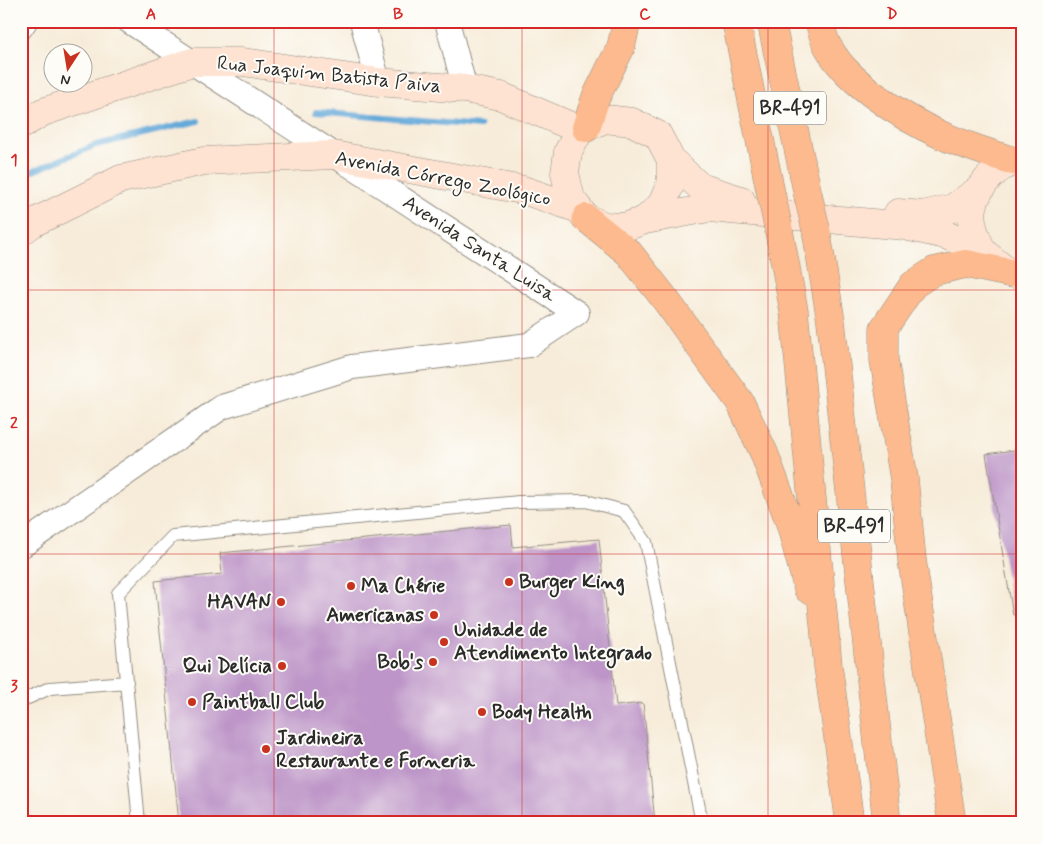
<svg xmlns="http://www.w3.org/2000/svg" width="1043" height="844" font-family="Mynerve,sans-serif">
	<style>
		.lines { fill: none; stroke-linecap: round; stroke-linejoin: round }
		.stream { stroke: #64a9d9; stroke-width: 6 }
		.building { fill: #bd95c8 }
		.lane-casing { stroke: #918c82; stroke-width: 14 }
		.street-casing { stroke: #918c82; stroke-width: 26 }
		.secondary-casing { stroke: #918c82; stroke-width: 29 }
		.highway-casing { stroke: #918c82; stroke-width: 29 }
		.lane { stroke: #fff; stroke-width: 12 }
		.street { stroke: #fff; stroke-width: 24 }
		.secondary { stroke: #fee3d2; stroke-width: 28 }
		.highway { stroke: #fcba8e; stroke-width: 28 }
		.highway-bridge-casing { stroke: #918c82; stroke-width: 29; stroke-linecap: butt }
		.highway-bridge { stroke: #fcba8e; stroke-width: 28 }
		.grid { fill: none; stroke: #d62828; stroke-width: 1; stroke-opacity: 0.55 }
		.poi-dot { fill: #c8321e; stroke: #fdfcf7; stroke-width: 2 }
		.labels { text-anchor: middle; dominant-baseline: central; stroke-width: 4; stroke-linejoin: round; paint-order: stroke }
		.shield { fill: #fdfcf7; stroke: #6a6a68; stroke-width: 1 }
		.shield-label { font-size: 19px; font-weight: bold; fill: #2b2b2b }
		.street-label { font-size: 20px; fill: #2b2b2b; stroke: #fdfcf7 }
		.poi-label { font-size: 20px; font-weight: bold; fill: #2b2b2b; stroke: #fdfcf7; text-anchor: start }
		.neatline { fill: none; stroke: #d62828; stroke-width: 2 }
		.grid-label { font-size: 16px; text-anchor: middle; font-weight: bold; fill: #d62828 }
	</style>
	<rect width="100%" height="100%" fill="#fdfcf7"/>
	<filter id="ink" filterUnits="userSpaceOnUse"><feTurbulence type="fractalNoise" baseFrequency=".02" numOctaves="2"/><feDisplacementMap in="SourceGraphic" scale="10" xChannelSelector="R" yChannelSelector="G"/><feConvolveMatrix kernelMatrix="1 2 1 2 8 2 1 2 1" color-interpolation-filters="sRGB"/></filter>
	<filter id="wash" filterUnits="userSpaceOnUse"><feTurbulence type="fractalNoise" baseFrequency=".0096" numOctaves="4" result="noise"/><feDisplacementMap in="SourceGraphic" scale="20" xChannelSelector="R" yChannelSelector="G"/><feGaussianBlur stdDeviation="1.12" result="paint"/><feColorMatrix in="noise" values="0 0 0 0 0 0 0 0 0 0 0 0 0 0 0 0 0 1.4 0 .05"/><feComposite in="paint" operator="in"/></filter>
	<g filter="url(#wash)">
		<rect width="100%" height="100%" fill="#f7ecd9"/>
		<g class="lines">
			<path class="stream" d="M316 112 480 126
				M21 176 96 145 198 121"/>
		</g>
		<g id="blocks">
			<path class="building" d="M1022 449V614L1013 615 986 454Z
				M511 525 513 547 599 539 616 706 643 703 655 823H179L155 581 222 574 220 553Z"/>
		</g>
	</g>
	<g filter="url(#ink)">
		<use href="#blocks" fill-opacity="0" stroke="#918c82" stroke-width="1"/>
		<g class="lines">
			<defs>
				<path id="lane" d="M21 701 50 688 127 682
					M139 823 118 593 173 536 519 502 586 501 624 511 646 542 702 823"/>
				<path id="street" d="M362 21 378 82
					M447 21 465 89
					M21 27 25 21
					M21 546 222 407 352 367 529 345 577 313 129 21"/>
				<path id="secondary" d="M605 119 632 122 658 135 671 160V183L662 204 645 220 625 227 605 226 586 218 571 199 565 173 568 152 580 130Z
					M21 125 43 112 192 62H243L378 82 465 89 501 96 580 130
					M671 160 700 187 741 200
					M898 213 923 215 953 208 980 189
					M645 220 709 208 905 226 946 235 983 252 1009 273 1015 274
					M21 232 33 223 121 179 204 161 333 155 523 190 579 209
					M983 252C978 242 974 233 972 222 970 194 993 163 1022 161"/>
				<path id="highway" d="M736 21 771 194
					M771 21 808 195
					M819 21C822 30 824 42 830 50 841 69 858 83 875 96 920 130 962 145 1014 161
					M586 128 596 97 621 47 627 21
					M586 218 629 253 665 299 740 402 764 453 790 523 808 589
					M778 226 794 311 828 666 850 823
					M816 229 831 321 887 823
					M952 823 912 560 904 479 884 360V328L913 285 934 271 966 264 1009 273"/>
			</defs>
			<use href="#lane" class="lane-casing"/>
			<use href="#street" class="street-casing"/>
			<use href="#secondary" class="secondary-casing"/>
			<use href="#highway" class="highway-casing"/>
			<use href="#lane" class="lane"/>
			<use href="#street" class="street"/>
			<use href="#secondary" class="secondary"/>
			<use href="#highway" class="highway"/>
			<defs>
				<path id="highway-bridge" d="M771 194 778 226
					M808 195 816 229"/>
			</defs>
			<use href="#highway-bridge" class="highway-bridge-casing"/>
			<use href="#highway-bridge" class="highway-bridge"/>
		</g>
	</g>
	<path class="grid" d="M274 21V823M522 21V823M768 21V823M21 290H1022M21 554H1022"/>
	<g class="poi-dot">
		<circle cx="509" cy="582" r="5"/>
		<circle cx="351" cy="586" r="5"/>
		<circle cx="281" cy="602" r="5"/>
		<circle cx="434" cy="615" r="5"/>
		<circle cx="444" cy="642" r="5"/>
		<circle cx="433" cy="662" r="5"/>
		<circle cx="282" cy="666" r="5"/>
		<circle cx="192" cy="702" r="5"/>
		<circle cx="482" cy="712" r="5"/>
		<circle cx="266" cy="749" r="5"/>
	</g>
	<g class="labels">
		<g class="shield">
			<rect x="754" y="91.5" width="72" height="33" rx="4"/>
			<rect x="818" y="509.5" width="72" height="33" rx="4"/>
		</g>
		<g class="shield-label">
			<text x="790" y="108">BR-491</text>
			<text x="854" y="526">BR-491</text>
		</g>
		<g class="street-label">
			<text transform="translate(329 75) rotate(6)">Rua Joaquim Batista Paiva</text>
			<text transform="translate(443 179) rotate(11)">Avenida Córrego Zoológico</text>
			<text transform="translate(479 249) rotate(33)">Avenida Santa Luisa</text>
		</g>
		<g class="poi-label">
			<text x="519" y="582">Burger King</text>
			<text x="361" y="586">Ma Chérie</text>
			<text x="271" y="602" text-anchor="end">HAVAN</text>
			<text x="424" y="615" text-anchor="end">Americanas</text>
			<text x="454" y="630">Unidade de<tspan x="454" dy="23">Atendimento Integrado</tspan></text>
			<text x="423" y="662" text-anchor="end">Bob's</text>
			<text x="272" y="666" text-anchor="end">Qui Delícia</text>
			<text x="202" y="702">Paintball Club</text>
			<text x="492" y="712">Body Health</text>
			<text x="276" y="738">Jardineira<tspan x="276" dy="23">Restaurante e Forneria</tspan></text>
		</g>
	</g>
	<rect width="1043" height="844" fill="none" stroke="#fdfcf7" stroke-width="55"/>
	<g transform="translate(68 68) rotate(192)"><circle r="24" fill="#fdfcf7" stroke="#a9a8a5"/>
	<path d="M0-4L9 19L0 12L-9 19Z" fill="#c8321e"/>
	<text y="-8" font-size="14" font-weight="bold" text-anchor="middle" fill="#2b2b2b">N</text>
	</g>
	<rect x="28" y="28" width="988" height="788" class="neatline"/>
	<g class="grid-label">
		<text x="151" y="19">A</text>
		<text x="398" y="19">B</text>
		<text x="645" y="19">C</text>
		<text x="892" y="19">D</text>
		<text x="14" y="165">1</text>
		<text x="14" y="428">2</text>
		<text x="14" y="691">3</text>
	</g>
</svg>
